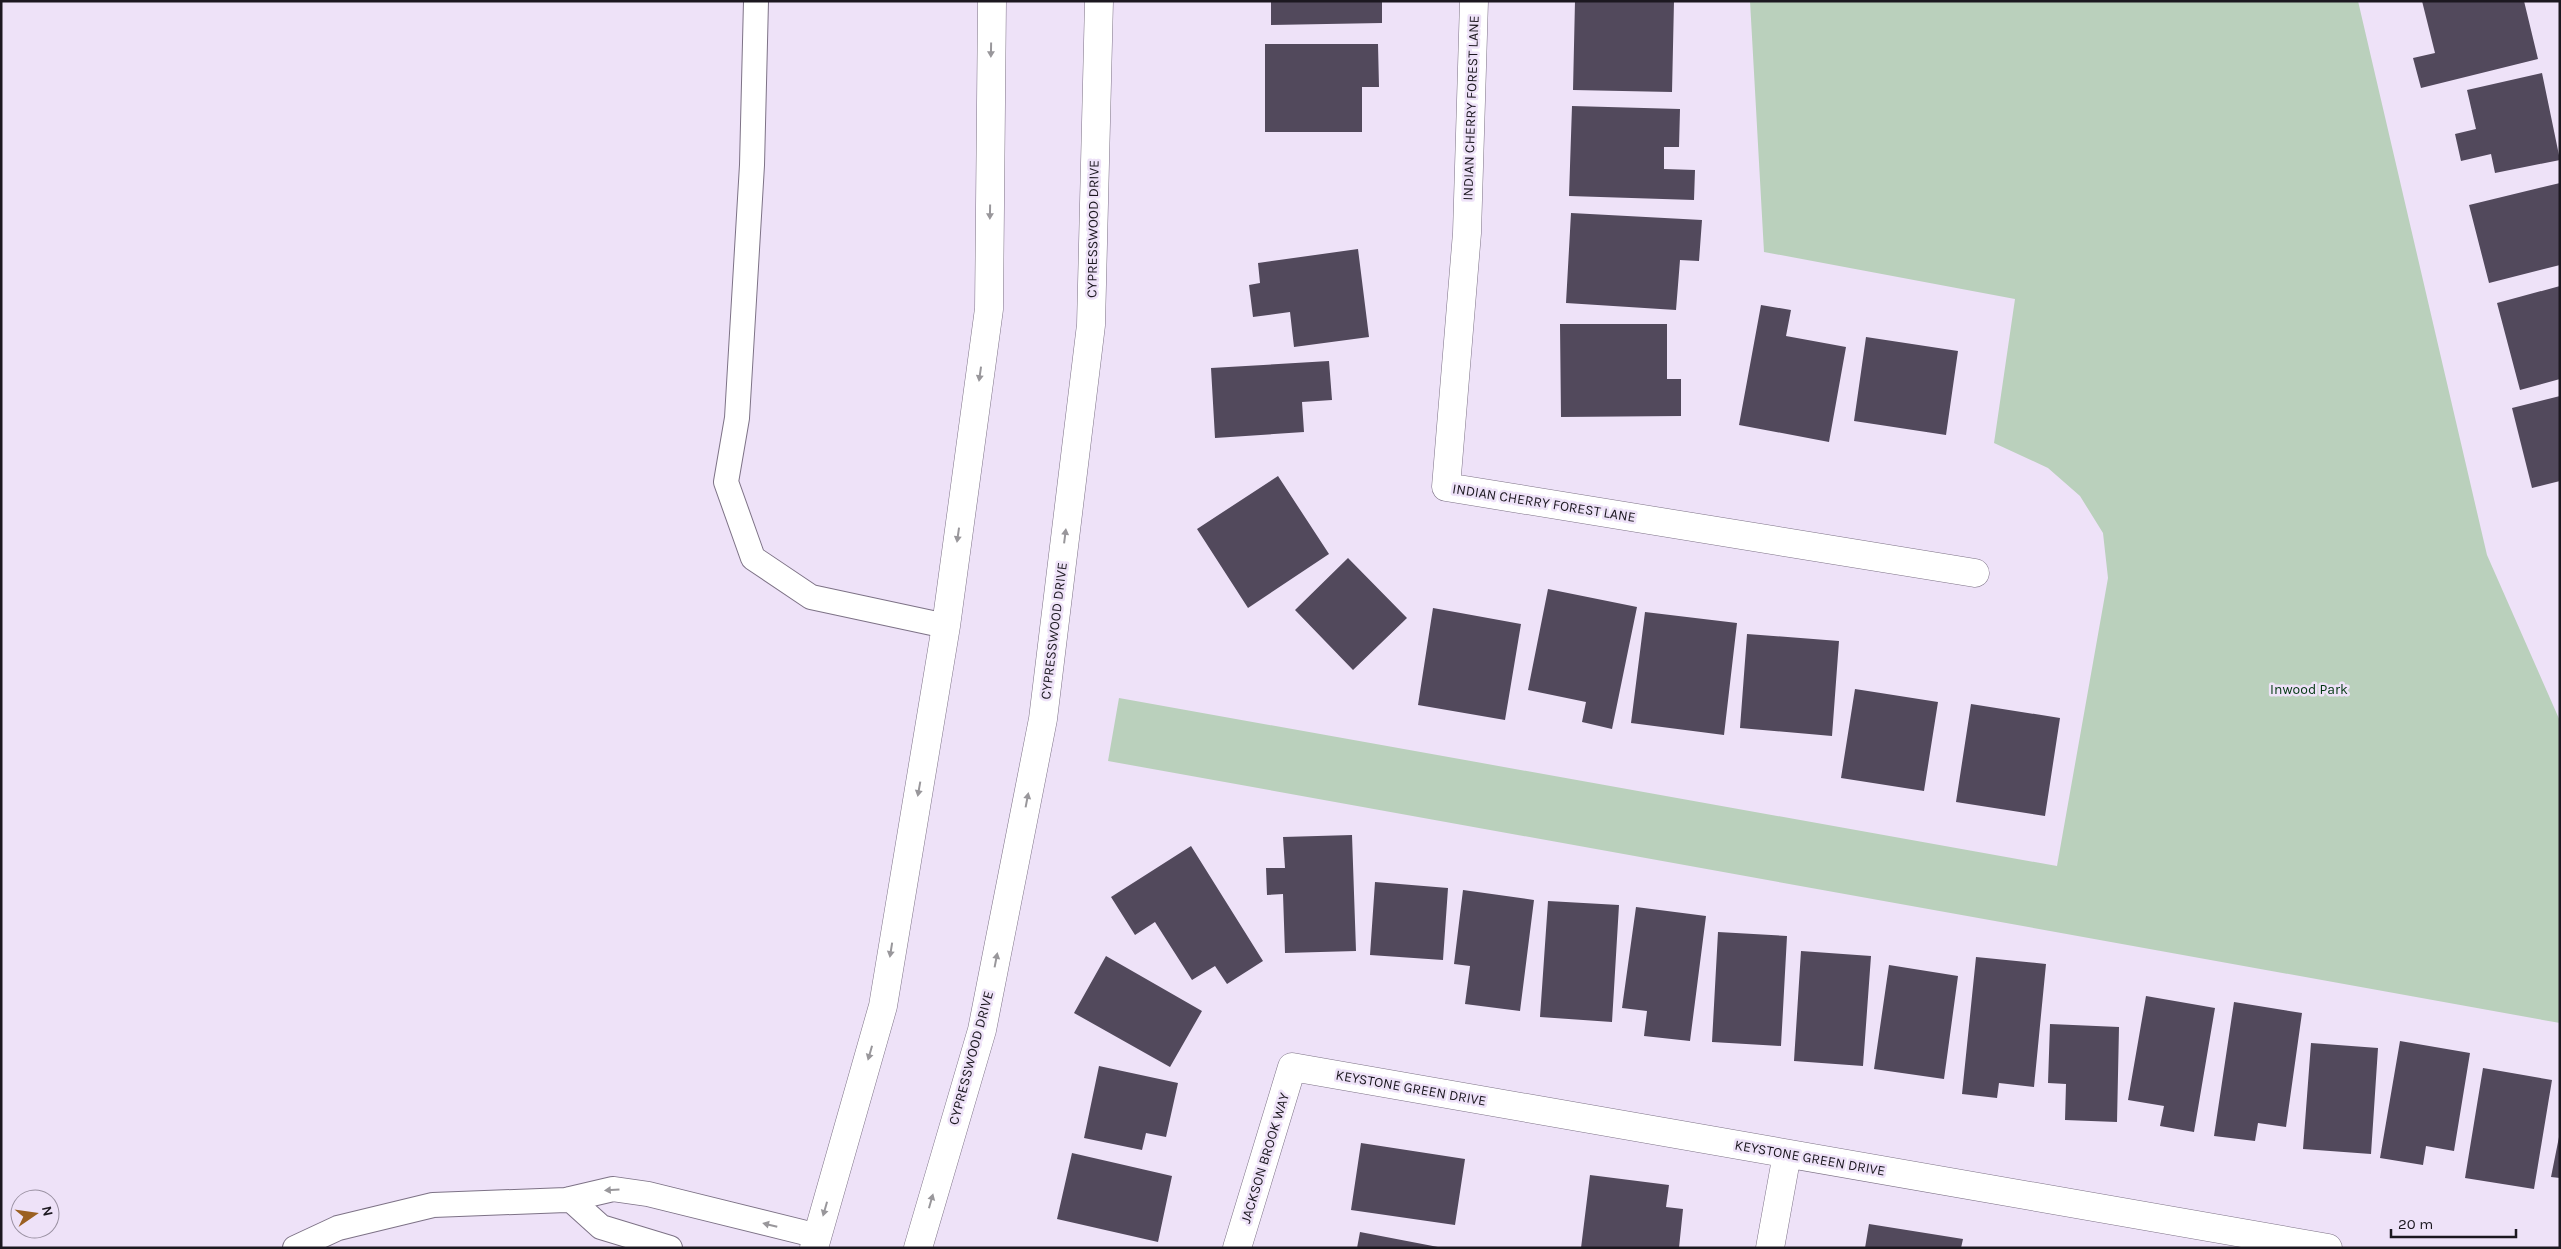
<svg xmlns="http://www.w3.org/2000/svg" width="2561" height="1249" font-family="Karla,sans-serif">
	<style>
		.green { fill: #bad0bc }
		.building { fill: #52495c }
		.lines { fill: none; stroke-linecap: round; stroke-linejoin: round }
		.lane-casing { stroke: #7d7286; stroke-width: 26 }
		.street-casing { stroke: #7d7286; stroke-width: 29 }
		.secondary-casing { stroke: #7d7286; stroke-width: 29 }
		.lane { stroke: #fff; stroke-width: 24 }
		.street { stroke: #fff; stroke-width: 28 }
		.secondary { stroke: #fff; stroke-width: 28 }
		.oneway { fill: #99979b }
		.labels { text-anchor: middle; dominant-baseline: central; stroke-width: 5; stroke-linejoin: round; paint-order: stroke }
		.street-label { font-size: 14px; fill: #1c1820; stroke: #eee2f8 }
		.park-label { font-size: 14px; fill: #013610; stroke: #eee2f8 }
	</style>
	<rect width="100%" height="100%" fill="#eee2f8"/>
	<path class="green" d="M1750 1H2358L2487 555 2560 721V1023L1108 761 1119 698 2057 866 2108 578 2103 533 2080 496 2048 468 1994 443 2015 299 1764 252Z"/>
	<path class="building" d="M1271 1H1382V23L1271 25Z
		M1575 1H1674L1672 92 1573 90Z
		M2422 1H2524L2538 59 2421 88 2413 58 2435 53Z
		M1265 44H1378L1379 87H1362V132H1265Z
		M2542 73 2560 160 2495 173 2491 154 2461 161 2455 134 2476 129 2467 90Z
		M1572 106 1680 109 1679 147H1664V169L1695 170 1694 200 1569 196Z
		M2560 183V265L2489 283 2469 205Z
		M1571 213 1702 220 1699 261 1680 260 1676 310 1566 303Z
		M1358 249 1369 337 1294 347 1290 312 1253 317 1249 285 1260 283 1258 263Z
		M2560 286V379L2520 390 2497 303Z
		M1761 305 1791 310 1786 336 1846 347 1829 442 1739 425Z
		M1560 324H1667V379H1681V416L1561 417Z
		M1866 337 1958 351 1946 435 1854 421Z
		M1329 361 1332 400 1302 402 1304 432 1215 438 1211 368Z
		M2560 396V481L2532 488 2512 408Z
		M1278 476 1329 554 1248 608 1197 529Z
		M1348 558 1407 618 1353 670 1295 610Z
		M1548 589 1637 607 1612 729 1582 722 1586 702 1528 690Z
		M1433 608 1521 624 1505 720 1418 705Z
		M1645 612 1737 623 1724 735 1631 723Z
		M1747 634 1839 641 1832 736 1740 728Z
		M1855 689 1938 702 1924 791 1841 778Z
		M1971 704 2060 718 2045 816 1956 802Z
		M1352 835 1356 951 1285 953 1283 894 1267 895 1266 868H1285L1283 837Z
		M1191 846 1263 961 1227 984 1215 966 1192 980 1155 922 1135 935 1111 897Z
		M1375 882 1448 888 1443 960 1370 955Z
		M1463 890 1534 900 1520 1011 1465 1004 1470 966 1454 964Z
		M1548 901 1619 905 1612 1022 1540 1017Z
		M1636 907 1706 916 1690 1041 1644 1036 1647 1011 1622 1008Z
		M1718 932 1787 936 1781 1046 1712 1042Z
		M1801 951 1871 956 1863 1066 1794 1061Z
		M1106 956 1202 1011 1170 1067 1074 1013Z
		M1976 957 2046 964 2034 1087 1999 1083 1997 1098 1962 1094Z
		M1889 965 1958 976 1944 1079 1874 1069Z
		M2146 996 2215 1008 2194 1132 2160 1126 2164 1106 2128 1100Z
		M2234 1002 2302 1013 2286 1127 2258 1123 2255 1141 2214 1136Z
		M2050 1024 2119 1027 2117 1122 2065 1120 2066 1084 2048 1083Z
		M2400 1041 2470 1053 2454 1151 2426 1146 2423 1165 2380 1158Z
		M2311 1043 2378 1048 2371 1154 2303 1149Z
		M1099 1066 1178 1083 1166 1137 1146 1133 1142 1150 1084 1138Z
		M2483 1068 2552 1080 2534 1189 2465 1178Z
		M2559 1137H2560V1178L2551 1177Z
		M1361 1143 1465 1159 1455 1225 1351 1210Z
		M1072 1153 1172 1176 1158 1242 1057 1219Z
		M1590 1175 1669 1185 1666 1207 1683 1209 1679 1248H1581Z
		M1869 1224 1963 1239 1961 1248H1865Z
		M1360 1232 1438 1247V1248H1357Z"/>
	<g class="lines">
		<defs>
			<path id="lane" d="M756 1 752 165 737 418 726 482 753 558 811 597 946 626
				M570 1199 601 1227 670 1248
				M295 1248 338 1228 433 1205 566 1200 613 1189 648 1194 818 1236"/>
			<path id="street" d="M1474 1 1467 233 1446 487 1975 573
				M1237 1248 1292 1067 2328 1248
				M1770 1248 1787 1154"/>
			<path id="secondary" d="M814 1248 883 1006 946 626 989 309 992 1
				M918 1248 982 1030 1043 719 1091 325 1099 1"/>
		</defs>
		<use href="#lane" class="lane-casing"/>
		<use href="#street" class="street-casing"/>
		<use href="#secondary" class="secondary-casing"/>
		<use href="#lane" class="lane"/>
		<use href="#street" class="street"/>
		<use href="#secondary" class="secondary"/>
	</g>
	<defs><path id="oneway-solid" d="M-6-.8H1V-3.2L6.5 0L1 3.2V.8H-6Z" transform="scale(1.25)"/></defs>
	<g class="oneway">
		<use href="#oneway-solid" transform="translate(991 50) rotate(91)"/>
		<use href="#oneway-solid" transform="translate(990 212) rotate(91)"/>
		<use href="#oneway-solid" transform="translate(980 374) rotate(98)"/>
		<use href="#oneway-solid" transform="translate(958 535) rotate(98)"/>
		<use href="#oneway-solid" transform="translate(1065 536) rotate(-83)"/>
		<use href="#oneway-solid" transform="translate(919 789) rotate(100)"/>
		<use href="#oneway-solid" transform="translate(1027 800) rotate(-79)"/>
		<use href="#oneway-solid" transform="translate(891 950) rotate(99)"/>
		<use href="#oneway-solid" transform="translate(996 960) rotate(-79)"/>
		<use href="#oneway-solid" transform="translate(870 1053) rotate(106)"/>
		<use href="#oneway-solid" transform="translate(612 1190) rotate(176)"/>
		<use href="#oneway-solid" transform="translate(931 1201) rotate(-74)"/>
		<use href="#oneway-solid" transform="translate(825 1209) rotate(106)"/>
		<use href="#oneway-solid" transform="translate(770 1225) rotate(-166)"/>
	</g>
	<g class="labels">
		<g class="street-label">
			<text transform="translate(1471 108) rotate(-88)">INDIAN CHERRY FOREST LANE</text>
			<text transform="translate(1093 229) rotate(-89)">CYPRESSWOOD DRIVE</text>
			<text transform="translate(1544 503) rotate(9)">INDIAN CHERRY FOREST LANE</text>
			<text transform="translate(1054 631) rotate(-83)">CYPRESSWOOD DRIVE</text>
			<text transform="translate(971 1058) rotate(-75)">CYPRESSWOOD DRIVE</text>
			<text transform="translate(1411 1088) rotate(10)">KEYSTONE GREEN DRIVE</text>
			<text transform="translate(1265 1158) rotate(-73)">JACKSON BROOK WAY</text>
			<text transform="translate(1810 1158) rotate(10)">KEYSTONE GREEN DRIVE</text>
		</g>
		<g class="park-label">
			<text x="2309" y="689">Inwood Park</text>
		</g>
	</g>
	<rect width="2561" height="1249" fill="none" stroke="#1c1820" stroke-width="5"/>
	<g transform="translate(35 1214) rotate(77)"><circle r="24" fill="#eee2f8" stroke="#9a91a2"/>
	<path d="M0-4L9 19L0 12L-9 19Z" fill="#9b6021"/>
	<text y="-8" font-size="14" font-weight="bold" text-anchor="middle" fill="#1c1820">N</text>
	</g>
	<path d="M2391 1229v8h125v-8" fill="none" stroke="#1c1820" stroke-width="2.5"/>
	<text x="2398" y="1229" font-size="15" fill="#1c1820" stroke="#eee2f8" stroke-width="4" paint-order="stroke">20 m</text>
</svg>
